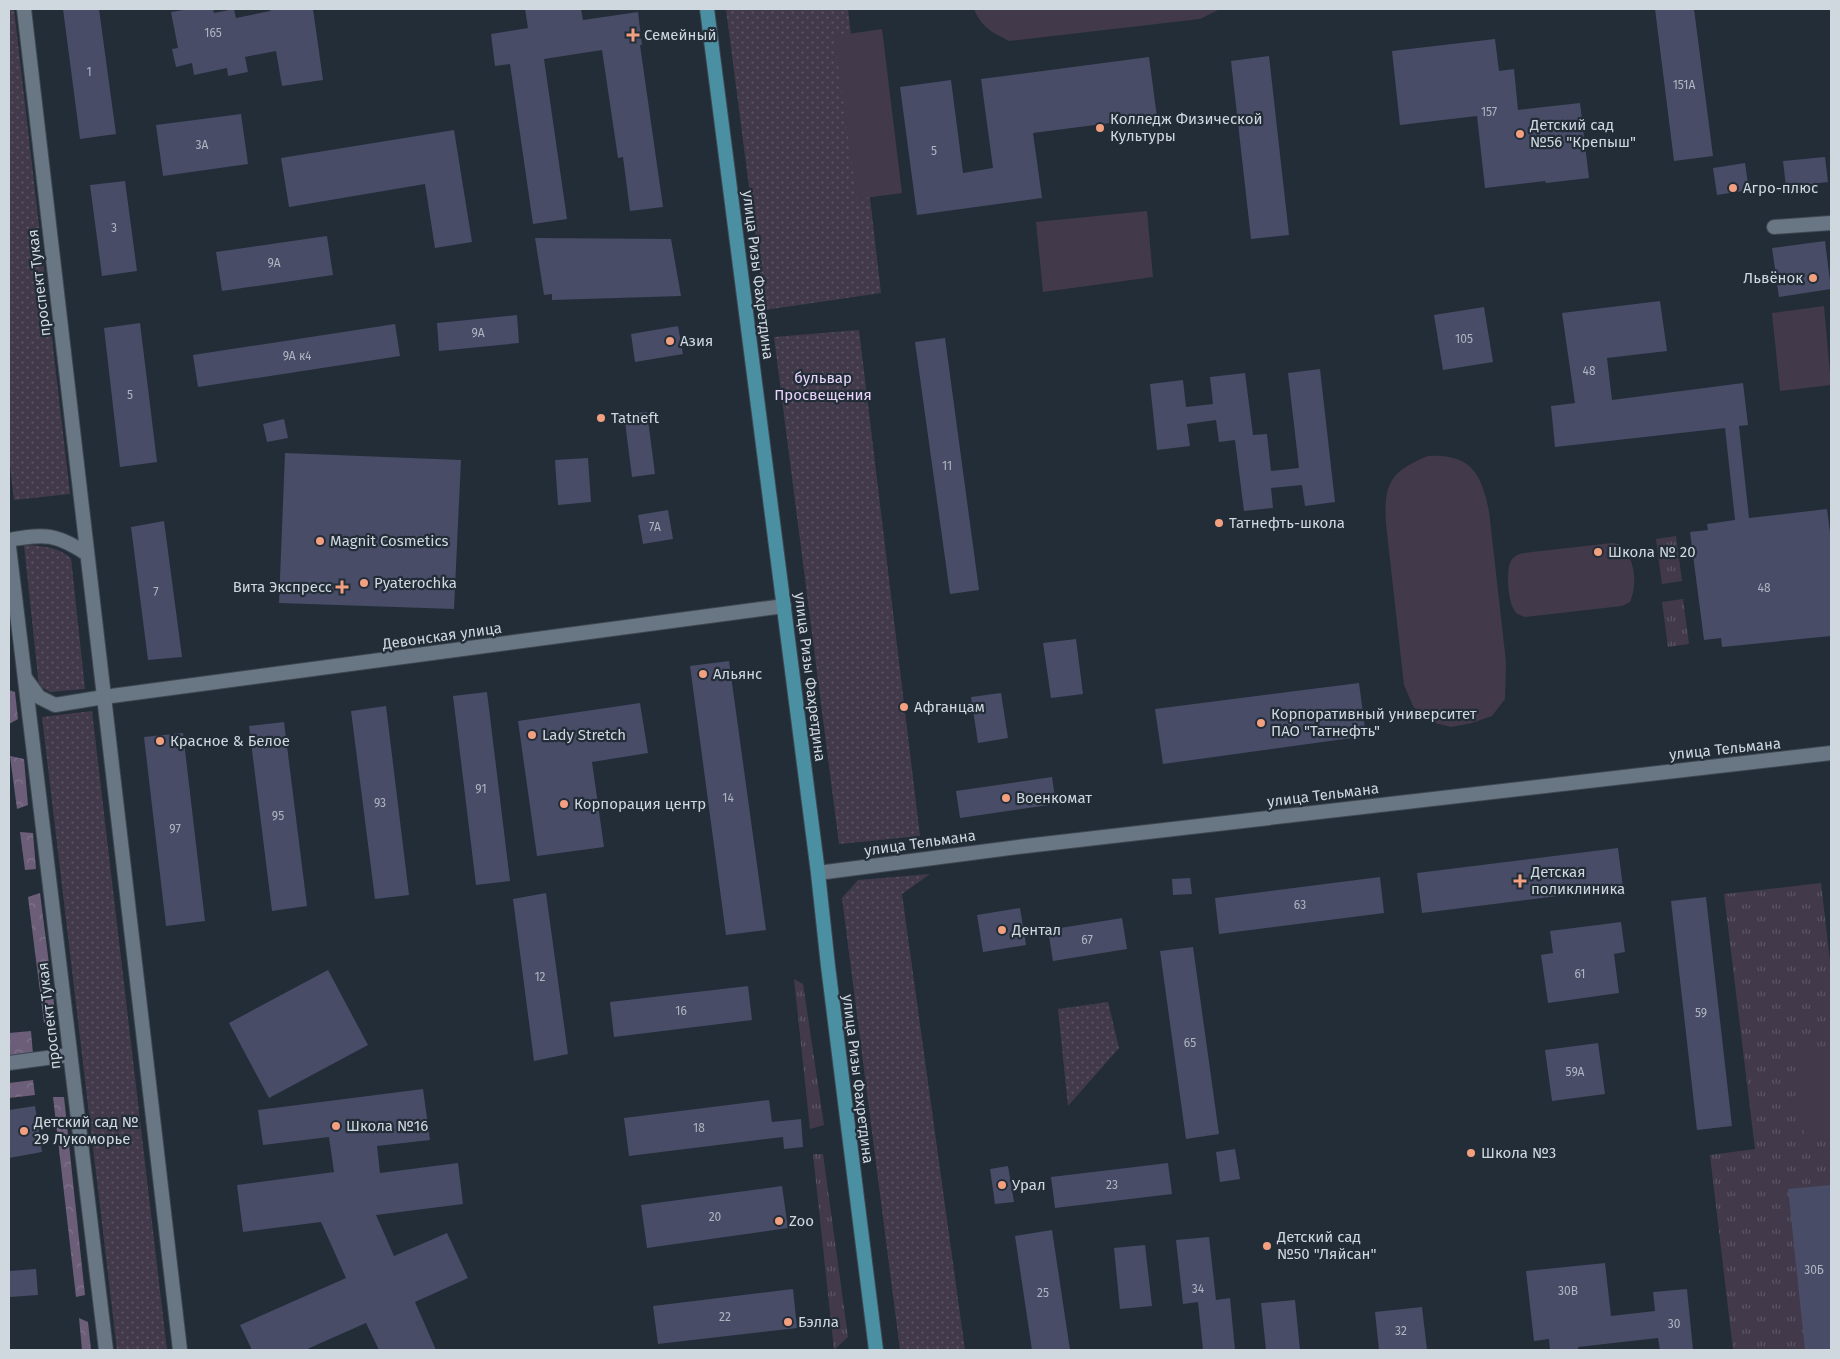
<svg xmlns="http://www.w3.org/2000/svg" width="1840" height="1359" font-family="'Fira Sans',sans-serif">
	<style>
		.grass { fill: url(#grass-tufts) }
		.forest { fill: url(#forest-crowns) }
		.park { fill: url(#park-dots) }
		.garden { fill: #423a4a }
		.building { fill: #484c67 }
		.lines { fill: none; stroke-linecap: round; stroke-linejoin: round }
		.minor-casing { stroke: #3e4851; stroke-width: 16 }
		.tertiary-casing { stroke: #3e4851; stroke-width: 16 }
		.secondary-casing { stroke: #3e4851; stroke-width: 16 }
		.primary-casing { stroke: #3e4851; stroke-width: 16 }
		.minor { stroke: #697683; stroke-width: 14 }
		.tertiary { stroke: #697683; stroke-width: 14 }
		.secondary { stroke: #697683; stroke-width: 14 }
		.primary { stroke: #4a8fa2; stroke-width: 14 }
		.poi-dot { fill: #f2a080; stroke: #222d38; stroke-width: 2 }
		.labels { text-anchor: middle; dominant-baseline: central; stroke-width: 4.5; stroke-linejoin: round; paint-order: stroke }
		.number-label { font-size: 12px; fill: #aeb5c1 }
		.poi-label { font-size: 15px; fill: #d0d8df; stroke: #222d38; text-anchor: start }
		.street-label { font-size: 15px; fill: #d0d8df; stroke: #222d38 }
		.park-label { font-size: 15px; fill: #e9d4fd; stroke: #222d38 }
	</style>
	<defs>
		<pattern id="grass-tufts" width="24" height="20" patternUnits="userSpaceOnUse" patternTransform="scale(1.25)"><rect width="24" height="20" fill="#423a4a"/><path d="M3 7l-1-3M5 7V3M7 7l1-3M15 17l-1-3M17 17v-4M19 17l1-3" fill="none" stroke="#5c5664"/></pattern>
		<pattern id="forest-crowns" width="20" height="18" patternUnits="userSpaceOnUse" patternTransform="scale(1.25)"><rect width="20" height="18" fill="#6c5e79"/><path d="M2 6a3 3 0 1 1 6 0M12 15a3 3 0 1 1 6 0" fill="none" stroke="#80748c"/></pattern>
		<pattern id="park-dots" width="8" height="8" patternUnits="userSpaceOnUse" patternTransform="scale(1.25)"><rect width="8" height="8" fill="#423a4a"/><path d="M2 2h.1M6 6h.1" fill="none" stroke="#5c5664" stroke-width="1.8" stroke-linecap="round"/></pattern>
	</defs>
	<rect width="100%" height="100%" fill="#222d38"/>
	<path class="grass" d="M1676 536 1682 581 1662 584 1656 539Z
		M1683 599 1689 644 1668 647 1662 602Z
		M1821 883 1831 970V1350H1733L1710 1155 1755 1149 1724 894Z
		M794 979 803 984 824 1125 810 1129Z
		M813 1154H823L848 1337 834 1350Z"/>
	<path class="forest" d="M9 690 15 692 18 719 9 724Z
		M10 756 24 759 28 805 17 809Z
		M20 832 33 833 36 869 25 870Z
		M40 893 56 1019 44 1023 28 897Z
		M31 1031 33 1054 9 1056V1033Z
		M33 1080 35 1095 9 1098V1083Z
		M53 1097H64L85 1295 76 1297Z
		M79 1318 88 1322 91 1350H82Z"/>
	<path class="park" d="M9 9H14L70 494 14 500 9 458Z
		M726 9H848L881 293 765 310Z
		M859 330 920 836 839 844 774 337Z
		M24 545C42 546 56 546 71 558L85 689 50 692 39 686Z
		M92 711 167 1350H117L42 717Z
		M930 874 902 894 965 1350H900L842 898 858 880Z
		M1108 1002 1119 1048 1068 1106 1058 1009Z"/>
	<path class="garden" d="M974 9H1220L1200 19 1009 41C992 32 982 28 974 9Z
		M882 29 902 193 857 199 834 36Z
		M1147 211 1153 277 1043 292 1036 222Z
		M1824 306 1831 385 1780 391 1772 313Z
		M1428 456C1470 454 1481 472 1489 511L1506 662 1505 699 1492 716 1472 723 1451 727 1435 723 1419 712 1413 706 1404 685 1386 524C1384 484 1389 472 1428 456Z
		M1612 543 1619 544C1635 557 1638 583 1630 602L1622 606 1525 617C1519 615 1516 614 1513 608 1508 599 1505 565 1513 558 1518 553 1526 553 1532 552Z
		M1831 1048V1140L1805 1143 1794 1052Z"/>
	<path class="building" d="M63 9H99L116 134 80 139Z
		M189 9H213L214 13 234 9 236 18 270 11V9H313L323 80 282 86 276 51 245 57 248 72 228 76 227 68 194 75 192 63 176 67 172 49 178 48 171 12Z
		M525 9H581L583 20 638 12 642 45H640L663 207 630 211 623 157 618 158 602 50 544 59 567 219 533 224 510 64 495 66 491 34 528 28Z
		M1655 9H1694L1713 156 1674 161Z
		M1495 39 1499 71 1514 69 1518 110 1580 103 1589 178 1546 183 1545 181 1485 188 1477 116 1400 125 1392 51Z
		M1269 56 1289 235 1251 239 1231 61Z
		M1149 57 1157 117 1033 133 1042 198 917 215 900 87 951 80 963 173 993 168 981 79Z
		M241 114 248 164 163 176 156 125Z
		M454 130 472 242 435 248 425 184 289 207 281 158Z
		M1825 157 1828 182 1786 187 1783 161Z
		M1745 163 1749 190 1717 195 1713 168Z
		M125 181 137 271 102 276 90 185Z
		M327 236 333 275 222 291 216 252Z
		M535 238 671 239 681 296 552 300V294L544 295Z
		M1825 241 1831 289 1779 297 1772 248Z
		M1660 301 1667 351 1607 358 1612 400 1743 383 1748 425 1739 426 1749 518 1827 509 1831 540V636L1722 647 1721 638 1704 640 1690 532 1708 530 1707 524 1735 520 1725 428 1555 447 1551 406 1575 403 1562 313Z
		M1484 307 1493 362 1443 370 1434 315Z
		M517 315 519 343 439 351 437 323Z
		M140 323 157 462 120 467 104 328Z
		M395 324 400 356 198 387 193 355Z
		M678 326 683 354 635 362 631 334Z
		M945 338 979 590 950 594 915 342Z
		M1320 369 1335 502 1305 506 1302 485 1271 488 1273 508 1244 511 1235 440 1219 442 1216 420 1187 424 1190 446 1157 450 1150 384 1183 380 1186 407 1213 404 1210 377 1245 373 1253 435 1267 434 1271 471 1299 468 1288 373Z
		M647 412 655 474 632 477 624 414Z
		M284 419 288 438 267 442 263 424Z
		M285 453 461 460 454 609 279 603Z
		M588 458 591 502 558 505 555 460Z
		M668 510 673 539 643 544 638 515Z
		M164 521 182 657 148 660 131 527Z
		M1076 639 1083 694 1051 698 1043 643Z
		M729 661 766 930 726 935 690 666Z
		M1359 683 1366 736 1163 764 1155 709Z
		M487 692 510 881 476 885 453 696Z
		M1001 693 1008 738 978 743 971 697Z
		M640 703 648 753 592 762 604 847 537 856 518 721Z
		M386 706 409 895 375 899 351 711Z
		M284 722 307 906 272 911 249 726Z
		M183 733 205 921 166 926 144 737Z
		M1052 777 1056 804 960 818 956 791Z
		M1618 848 1623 888 1422 913 1417 873Z
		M1380 877 1384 913 1219 934 1215 898Z
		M1190 878 1192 894 1173 895 1172 879Z
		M546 893 568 1054 534 1061 513 899Z
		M1706 897 1732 1126 1697 1130 1671 901Z
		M1020 908 1026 945 983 952 977 915Z
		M1122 918 1127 949 1053 961 1048 930Z
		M1621 922 1625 952 1614 954 1619 993 1548 1003 1541 955 1553 953 1550 931Z
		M1193 947 1219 1134 1186 1139 1160 951Z
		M328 970 368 1045 269 1098 229 1023Z
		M748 986 752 1020 614 1037 610 1002Z
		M1598 1043 1605 1094 1552 1101 1545 1050Z
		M423 1089 430 1140 377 1146 380 1173 458 1163 463 1204 376 1215 394 1256 447 1233 468 1278 415 1302 436 1350H379L366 1323 305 1350H252L240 1325 346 1278 321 1222 243 1232 237 1185 334 1172 329 1137 263 1145 258 1110Z
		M769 1100 772 1122 801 1119 803 1147 784 1149 783 1137 629 1156 624 1118Z
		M35 1106 42 1152 9 1158V1110Z
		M1235 1149 1240 1179 1220 1182 1216 1152Z
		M1168 1163 1172 1194 1055 1208 1051 1177Z
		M1008 1166 1014 1202 995 1204 990 1169Z
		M1831 1185V1350H1805L1788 1189Z
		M782 1186 788 1228 647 1248 641 1205Z
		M1052 1230 1070 1350H1032L1015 1236Z
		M1209 1237 1216 1300 1230 1298 1235 1350H1203L1198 1302 1183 1304 1176 1240Z
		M1145 1245 1152 1306 1120 1309 1114 1248Z
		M1605 1263 1611 1316 1655 1311 1653 1292 1687 1289 1693 1350H1660L1658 1338 1578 1347V1350H1550L1549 1339 1534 1341 1526 1271Z
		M36 1269 38 1295 10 1297 9 1271Z
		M793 1289 797 1328 658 1344 653 1306Z
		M1295 1300 1300 1350H1266L1261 1303Z
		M1422 1307 1427 1350H1379L1375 1312Z"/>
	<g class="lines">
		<defs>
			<path id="minor" d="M1774 227 1831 223
				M104 697 784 606"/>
			<path id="tertiary" d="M818 873 1026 846 1831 753
				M9 1063 69 1055"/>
			<path id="secondary" d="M24 9 180 1350
				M9 540C44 533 57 534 87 554
				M9 547 106 1350
				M26 679 39 697 55 705 104 697"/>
			<path id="primary" d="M707 9 818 873 828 966 876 1350"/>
		</defs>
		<use href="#minor" class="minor-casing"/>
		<use href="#tertiary" class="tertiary-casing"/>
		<use href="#secondary" class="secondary-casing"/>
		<use href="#primary" class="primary-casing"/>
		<use href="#minor" class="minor"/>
		<use href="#tertiary" class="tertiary"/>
		<use href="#secondary" class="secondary"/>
		<use href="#primary" class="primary"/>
	</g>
	<g class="poi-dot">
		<path d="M630.5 27.5h5v5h5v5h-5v5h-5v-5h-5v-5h5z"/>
		<circle cx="1100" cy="128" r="5"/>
		<circle cx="1520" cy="134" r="5"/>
		<circle cx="1733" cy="188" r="5"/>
		<circle cx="1813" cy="278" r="5"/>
		<circle cx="670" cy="341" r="5"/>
		<circle cx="601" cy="418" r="5"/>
		<circle cx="1219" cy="523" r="5"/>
		<circle cx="320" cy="541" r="5"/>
		<circle cx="1598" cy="552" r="5"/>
		<circle cx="364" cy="583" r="5"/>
		<path d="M339.5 579.5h5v5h5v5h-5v5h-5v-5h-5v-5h5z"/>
		<circle cx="703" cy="674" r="5"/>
		<circle cx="904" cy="707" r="5"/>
		<circle cx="1261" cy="723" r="5"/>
		<circle cx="532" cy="735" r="5"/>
		<circle cx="160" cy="741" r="5"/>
		<circle cx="1006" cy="798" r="5"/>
		<circle cx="564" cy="804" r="5"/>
		<path d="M1517.5 873.5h5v5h5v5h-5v5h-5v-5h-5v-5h5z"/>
		<circle cx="1002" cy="930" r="5"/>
		<circle cx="336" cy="1126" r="5"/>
		<circle cx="24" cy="1131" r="5"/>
		<circle cx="1471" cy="1153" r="5"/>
		<circle cx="1002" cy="1185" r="5"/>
		<circle cx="779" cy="1221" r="5"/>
		<circle cx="1267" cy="1246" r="5"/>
		<circle cx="788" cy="1322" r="5"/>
	</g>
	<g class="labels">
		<g class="number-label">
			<text x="213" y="33">165</text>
			<text x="89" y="72">1</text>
			<text x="1684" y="85">151А</text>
			<text x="1489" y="112">157</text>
			<text x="202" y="145">3А</text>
			<text x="934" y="151">5</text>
			<text x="114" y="228">3</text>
			<text x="274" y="263">9А</text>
			<text x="478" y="333">9А</text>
			<text x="1464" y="339">105</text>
			<text x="297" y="356">9А к4</text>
			<text x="1589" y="371">48</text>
			<text x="130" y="395">5</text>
			<text x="947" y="466">11</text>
			<text x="655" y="527">7А</text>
			<text x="1764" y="588">48</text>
			<text x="156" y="592">7</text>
			<text x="481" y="789">91</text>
			<text x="728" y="798">14</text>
			<text x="380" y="803">93</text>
			<text x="278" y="816">95</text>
			<text x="175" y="829">97</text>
			<text x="1300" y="905">63</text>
			<text x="1087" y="940">67</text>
			<text x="1580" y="974">61</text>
			<text x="540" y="977">12</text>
			<text x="681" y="1011">16</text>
			<text x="1701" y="1013">59</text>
			<text x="1190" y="1043">65</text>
			<text x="1575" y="1072">59А</text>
			<text x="699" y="1128">18</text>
			<text x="1112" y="1185">23</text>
			<text x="715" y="1217">20</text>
			<text x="1814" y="1270">30Б</text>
			<text x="1198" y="1289">34</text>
			<text x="1568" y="1291">30В</text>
			<text x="1043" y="1293">25</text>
			<text x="725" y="1317">22</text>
			<text x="1674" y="1324">30</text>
			<text x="1401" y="1331">32</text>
		</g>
		<g class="poi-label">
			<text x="644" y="35">Семейный</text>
			<text x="1110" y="119">Колледж Физической<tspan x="1110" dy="17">Культуры</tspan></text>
			<text x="1530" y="125">Детский сад<tspan x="1530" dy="17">№56 "Крепыш"</tspan></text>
			<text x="1743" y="188">Агро-плюс</text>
			<text x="1803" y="278" text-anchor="end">Львёнок</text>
			<text x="680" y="341">Азия</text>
			<text x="611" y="418">Tatneft</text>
			<text x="1229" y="523">Татнефть-школа</text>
			<text x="330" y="541">Magnit Cosmetics</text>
			<text x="1608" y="552">Школа № 20</text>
			<text x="374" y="583">Pyaterochka</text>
			<text x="332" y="587" text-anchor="end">Вита Экспресс</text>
			<text x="713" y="674">Альянс</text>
			<text x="914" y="707">Афганцам</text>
			<text x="1271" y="714">Корпоративный университет<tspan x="1271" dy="17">ПАО "Татнефть"</tspan></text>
			<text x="542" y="735">Lady Stretch</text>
			<text x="170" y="741">Красное &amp; Белое</text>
			<text x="1016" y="798">Военкомат</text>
			<text x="574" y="804">Корпорация центр</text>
			<text x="1531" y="872">Детская<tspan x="1531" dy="17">поликлиника</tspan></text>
			<text x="1012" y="930">Дентал</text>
			<text x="34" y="1122">Детский сад №<tspan x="34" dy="17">29 Лукоморье</tspan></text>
			<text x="346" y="1126">Школа №16</text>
			<text x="1481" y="1153">Школа №3</text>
			<text x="1012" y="1185">Урал</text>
			<text x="789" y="1221">Zoo</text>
			<text x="1277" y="1237">Детский сад<tspan x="1277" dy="17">№50 "Ляйсан"</tspan></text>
			<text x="798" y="1322">Бэлла</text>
		</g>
		<g class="street-label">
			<text transform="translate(758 275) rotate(83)">улица Ризы Фахретдина</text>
			<text transform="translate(39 283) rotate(-97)">проспект Тукая</text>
			<text transform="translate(442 636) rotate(-8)">Девонская улица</text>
			<text transform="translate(810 677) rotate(83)">улица Ризы Фахретдина</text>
			<text transform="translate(1725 749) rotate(-6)">улица Тельмана</text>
			<text transform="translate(1323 795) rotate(-7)">улица Тельмана</text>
			<text transform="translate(920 843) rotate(-8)">улица Тельмана</text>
			<text transform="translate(49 1016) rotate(-97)">проспект Тукая</text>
			<text transform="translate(858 1079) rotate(83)">улица Ризы Фахретдина</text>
		</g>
		<g class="park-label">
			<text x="823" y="378">бульвар<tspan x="823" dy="17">Просвещения</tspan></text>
		</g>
	</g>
	<rect width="1840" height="1359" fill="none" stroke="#d0d8df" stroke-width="20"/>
</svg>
